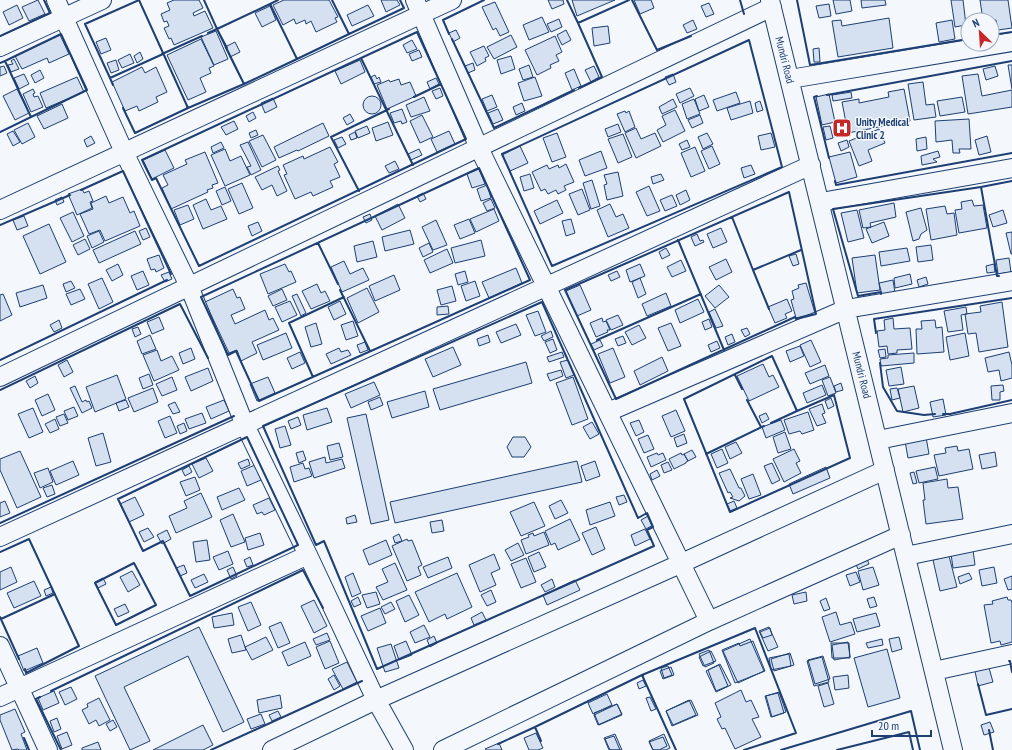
<svg xmlns="http://www.w3.org/2000/svg" width="1012" height="750" font-family="'PT Sans Narrow',sans-serif">
	<style>
		.building { fill: #d5e0f0; stroke: #1d3f73 }
		.lines { fill: none; stroke-linecap: round; stroke-linejoin: round }
		.minor-casing { stroke: #1d3f73; stroke-width: 20 }
		.minor { stroke: #f4f7fb; stroke-width: 18 }
		.wall { stroke: #1d3f73; stroke-width: 2 }
		.labels { text-anchor: middle; dominant-baseline: central; stroke-width: 3; stroke-linejoin: round; paint-order: stroke }
		.street-label { font-size: 11px; fill: #1d3f73; stroke: #f4f7fb }
		.poi-label { font-size: 11px; font-weight: bold; fill: #1d3f73; stroke: #f4f7fb; text-anchor: start }
	</style>
	<rect width="100%" height="100%" fill="#f4f7fb"/>
	<path class="building" d="M38 0 45 14 29 21 22 7Z
		M174 0H199L203 8 193 13 194 16 205 11 213 28 174 45 171 38 169 39 164 28 169 26 167 21 164 22 161 14 170 10 167 3Z
		M284 0H329L338 17 335 18 337 22 316 32 311 21 306 24 305 20 296 24 294 19 283 25 273 5Z
		M381 0H397L400 5 386 12Z
		M548 0H563L564 4 552 9Z
		M572 0H615L577 16Z
		M634 0H651L654 8 640 14Z
		M833 0H850L852 11 836 14Z
		M861 0H885L886 5 862 8Z
		M951 0H963L966 25 955 27Z
		M980 0H1008L1012 28 998 30 996 20H983Z
		M495 2 509 32 500 36 496 28 493 30 482 7Z
		M709 3 714 14 706 17 701 6Z
		M829 4 831 16 819 18 816 6Z
		M17 5 23 18 9 25 3 12Z
		M368 5 374 16 352 26 347 15Z
		M270 6 276 20 262 27 255 13Z
		M542 17 549 32 529 40 523 25Z
		M889 18 893 48 838 57 832 21 841 20 842 26Z
		M559 19 562 27 551 32 547 24Z
		M693 20 697 29 687 33 683 25Z
		M952 20 955 39 939 42 936 23Z
		M608 26 610 43 594 46 592 28Z
		M456 30 460 38 453 42 449 33Z
		M566 30 571 40 562 45 557 35Z
		M216 31 228 59 214 65 201 37Z
		M60 35 69 54 49 63 47 58 22 69 15 56Z
		M511 35 517 47 494 59 487 47Z
		M555 36 562 52 556 55 559 61 550 65 551 68 537 75 525 50Z
		M106 38 111 50 101 54 96 42Z
		M201 39 214 66 209 68 211 73 200 78 206 92 188 100 167 55Z
		M412 40 417 49 407 53 403 45Z
		M235 42 240 52 230 57 225 47Z
		M484 46 489 56 485 58 486 61 477 66 470 52Z
		M819 48 820 62H814L813 49Z
		M419 50 422 57 412 61 409 54Z
		M140 52 143 59 137 63 134 56Z
		M130 54 134 63 122 68 118 60Z
		M511 56 515 69 501 74 497 60Z
		M14 59 19 69 11 72 8 65 13 64 11 61Z
		M116 60 119 70 111 73 107 63Z
		M360 60 365 72 341 84 335 71Z
		M473 63 475 70 468 73 465 66Z
		M529 65 533 77 523 80 519 69Z
		M1008 65H1012V89Z
		M4 66 7 73 0 76V67Z
		M594 66 599 77 591 82 585 70Z
		M995 66 998 76 986 80 983 69Z
		M142 67 145 73 156 67 167 92 156 97 158 102 139 111 137 106 125 111 112 82Z
		M574 69 581 86 572 90 565 73Z
		M40 70 44 78 35 83 31 75Z
		M24 74 29 84 19 89 14 78Z
		M673 74 676 82 669 85 665 77Z
		M978 74 982 96 1012 90V107L968 114 962 76Z
		M375 75 377 79 379 77 381 82 374 84 371 77Z
		M77 77 84 92 46 108 40 93Z
		M535 77 542 96 524 101 518 83Z
		M436 78 439 84 430 89 427 82Z
		M399 79 401 85 410 82 416 96 387 109 377 85 389 80 390 82Z
		M923 82 926 105 934 104 936 117 914 120 908 84Z
		M440 88 443 96 436 99 432 91Z
		M690 88 694 96 680 103 676 94Z
		M17 89 29 113 15 120 3 96Z
		M33 89 35 93 33 94 34 97 38 96 43 107 31 112 23 94Z
		M904 89 910 121 848 133 842 102 859 99V103L889 97 888 92Z
		M736 92 740 103 717 111 713 100Z
		M851 92 852 98 833 101 832 95Z
		M829 94 835 122 822 125 816 97Z
		M492 95 497 107 487 111 482 99Z
		M704 95 709 107 699 111 695 99Z
		M363 105a9 9 0 1 1 18 0a9 9 0 1 1-18 0Z
		M424 97 430 111 411 117 406 105Z
		M962 97 965 112 940 116 937 101Z
		M273 98 277 107 265 113 261 103Z
		M673 99 677 107 662 114 659 107Z
		M694 99 700 114 687 119 682 104Z
		M750 101 753 113 731 120 727 108Z
		M760 101 763 110 757 112 755 103Z
		M522 103 525 111 516 115 513 107Z
		M62 104 68 118 44 129 37 116Z
		M402 109 407 122 402 124 401 121 394 123 390 113Z
		M498 109 503 120 493 124 488 113Z
		M675 110 685 131 663 142 657 130 666 125 662 116Z
		M625 111 626 113 629 111 635 127 625 132 617 114Z
		M253 112 256 118 249 122 246 116Z
		M350 114 354 121 347 125 343 118Z
		M422 115 433 137 420 143 410 121Z
		M700 115 703 123 692 128 688 120Z
		M969 119 971 149H959L960 153H953L952 140 936 142 935 121Z
		M234 121 238 129 226 135 221 127Z
		M388 122 393 135 376 141 372 128Z
		M28 123 35 137 22 144 14 130Z
		M323 123 329 136 298 151 297 150 279 158 274 147Z
		M618 124 621 132 608 137 605 129Z
		M367 126 370 133 358 138 355 131Z
		M830 126 833 138 826 140 823 127Z
		M636 128 641 139 655 133 661 146 636 158 625 133Z
		M879 129 885 143 868 150 872 161 859 166 849 141Z
		M256 130 258 135 251 138 249 133Z
		M13 131 20 142 13 146 7 134Z
		M449 131 455 144 437 152 431 139Z
		M355 132 357 138 351 140 349 135Z
		M557 133 566 157 552 162 543 138Z
		M707 133 713 144 703 149 698 137Z
		M771 133 775 147 761 150 758 136Z
		M623 134 632 157 618 163 608 139Z
		M263 135 276 160 262 167 249 141Z
		M91 136 95 143 87 147 84 140Z
		M987 136 991 152 979 155 975 140Z
		M342 137 346 144 338 148 334 140Z
		M926 137 927 149 917 151 916 139Z
		M687 140 690 147 682 150 679 144Z
		M847 140 849 147 841 151 838 143Z
		M221 142 224 148 213 153 211 147Z
		M248 142 261 170 251 175 247 167 251 166 240 145Z
		M520 146 528 163 510 171 502 155Z
		M712 146 720 164 709 169 701 151Z
		M330 147 338 162 334 164 340 177 330 181 333 187 313 196 311 192 295 199 284 175 287 174 283 165 303 156 304 159Z
		M695 147 705 171 691 177 681 153Z
		M225 149 230 161 241 156 250 175 225 186 211 155Z
		M419 149 422 155 411 160 408 154Z
		M165 150 174 168 152 179 143 160Z
		M601 151 607 168 585 176 579 160Z
		M938 151 940 157 933 159 937 162 922 165 921 156Z
		M205 152 218 183 212 185 213 188 207 190 208 192 171 209 162 188 168 185 163 175 187 164 185 160Z
		M850 152 857 177 836 183 829 157Z
		M395 161 399 169 389 173 385 166Z
		M566 164 574 182 564 186 566 190 558 194 556 190 548 194 545 189 541 191 532 172 547 165 549 169 558 165 559 168Z
		M751 165 755 174 744 178 741 168Z
		M278 166 280 170 278 171 287 191 277 196 272 185 262 190 255 177Z
		M479 169 485 184 472 188 467 174Z
		M618 172 623 196 607 200 604 185 607 184 604 175Z
		M530 174 534 188 524 191 520 177Z
		M661 174 664 180 653 184 651 177Z
		M592 180 600 206 591 209 583 183Z
		M242 183 253 208 239 214 228 189Z
		M487 185 491 198 481 201 477 189Z
		M649 186 660 211 647 216 636 192Z
		M225 187 231 201 222 205 216 191Z
		M82 189 84 193 89 191 93 201 90 202 92 208 77 215 68 194Z
		M582 189 590 210 578 215 569 194Z
		M686 190 690 200 680 205 676 195Z
		M423 193 426 199 420 202 417 196Z
		M672 195 677 206 665 211 660 200Z
		M106 196 109 203 123 197 130 213 134 211 140 226 105 241 100 230 89 234 80 214 93 209 91 203Z
		M62 197 64 202 57 205 55 200Z
		M206 199 211 210 221 206 227 219 203 229 193 205Z
		M491 199 495 208 487 211 483 203Z
		M557 200 563 213 540 224 534 211Z
		M972 200 974 206 983 205 987 228 959 233 955 210 962 209 961 202Z
		M894 203 896 217 870 223 871 227 863 228 859 210Z
		M398 204 405 218 382 230 375 216Z
		M610 204 616 217 623 214 629 228 608 237 597 210Z
		M188 205 194 219 180 225 174 210Z
		M945 206 947 214 954 213 957 235 931 240 926 209Z
		M921 208 927 230 921 234 919 239 913 241 906 212Z
		M494 209 499 221 476 232 470 219Z
		M857 210 864 238 848 242 841 213Z
		M1003 210 1007 223 993 227 989 215Z
		M73 212 84 236 72 242 60 218Z
		M370 214 372 220 366 223 363 217Z
		M24 216 28 226 17 230 13 220Z
		M469 219 475 233 460 239 454 225Z
		M571 219 575 233 566 236 562 221Z
		M436 220 447 245 433 250 422 227Z
		M258 222 262 231 252 236 248 226Z
		M884 222 889 236 872 243 866 229Z
		M49 224 66 262 40 274 23 236Z
		M146 228 150 237 143 240 139 231Z
		M721 228 727 242 713 248 707 234Z
		M410 230 414 244 385 251 382 237Z
		M99 231 104 242 92 248 87 236Z
		M135 231 141 244 99 263 93 250Z
		M1012 232V254H1011L1006 233Z
		M697 234 700 241 703 240 704 242 695 246 691 237Z
		M85 239 90 249 78 255 73 245Z
		M481 240 485 256 455 263 451 248Z
		M373 241 377 257 357 262 354 246Z
		M429 243 433 252 423 257 419 248Z
		M931 245 933 260 918 262 916 247Z
		M666 248 670 255 662 259 659 252Z
		M907 248 910 261 881 266 879 252Z
		M447 249 453 263 430 273 424 260Z
		M796 254 799 264 793 266 789 256Z
		M159 255 164 268 156 272 155 269 151 270 147 259Z
		M875 255 880 290 857 293 852 258Z
		M1009 258 1011 272 998 274 996 260Z
		M726 259 732 272 716 280 709 267Z
		M681 260 686 271 672 277 667 267Z
		M344 261 350 274 363 268 369 280 342 292 331 267Z
		M118 264 123 275 112 281 106 270Z
		M285 264 289 272 291 271 296 282 268 294 260 274Z
		M640 264 645 276 630 282 626 270Z
		M994 264 995 272 987 273 986 266Z
		M516 268 522 283 489 298 482 282Z
		M143 271 149 285 137 290 131 276Z
		M465 271 468 282 458 285 455 274Z
		M617 271 620 277 611 281 608 275Z
		M169 272 172 279 165 282 161 275Z
		M910 274 912 284 895 288 894 278Z
		M394 275 400 290 375 301 369 286Z
		M926 277 928 284 919 287 917 280Z
		M102 278 113 302 99 309 88 284Z
		M640 278 646 294 638 298 632 282Z
		M893 280 895 293 882 295 879 283Z
		M71 281 75 288 66 292 63 284Z
		M475 281 480 296 466 301 461 286Z
		M806 283 815 313 796 318 791 300 794 299 792 291 799 288 798 285Z
		M317 284 321 293 325 291 330 301 311 309 302 291Z
		M43 285 47 298 20 307 16 293Z
		M580 285 591 310 577 316 566 291Z
		M719 285 729 297 715 308 705 296Z
		M452 286 456 301 441 305 437 290Z
		M367 288 379 312 358 323 347 298Z
		M80 289 85 299 71 305 66 294Z
		M233 289 237 298 240 297 245 309 231 315 235 324 265 310 269 320 273 318 279 330 252 342 257 353 241 361 237 350 229 353 205 302Z
		M282 289 287 300 273 306 268 296Z
		M666 293 671 306 647 316 642 304Z
		M3 294 12 315 0 321V295Z
		M297 294 306 313 301 316 292 296Z
		M698 299 704 312 680 323 675 310Z
		M787 299 792 311 785 314 787 318 775 323 768 307Z
		M290 301 297 315 282 322 275 307Z
		M340 301 346 314 334 320 328 307Z
		M1002 302 1008 347 979 352 976 333 968 334 965 314 981 312 980 306Z
		M448 306 449 314 437 315V307Z
		M966 307 967 314 961 315 963 330 948 332 944 311Z
		M715 309 723 326 716 328 709 312Z
		M538 311 546 332 535 336 526 315Z
		M618 315 623 325 611 330 606 320Z
		M159 317 164 329 152 334 147 322Z
		M602 318 603 322 606 321 610 330H607L608 332 596 337 590 323Z
		M893 318 894 329 910 328 912 349 897 350V353L888 354 887 346 879 347 877 331 885 330 884 320Z
		M709 319 712 327 705 330 702 322Z
		M59 320 62 328 54 332 50 325Z
		M935 320 936 328 942 327 944 352 917 354 916 329H922L921 321Z
		M353 321 358 336 346 340 341 325Z
		M316 323 322 344 311 347 305 327Z
		M671 323 681 346 668 351 658 328Z
		M516 324 521 335 501 343 496 332Z
		M639 325 646 338 632 345 625 332Z
		M138 327 141 334 135 337 132 329Z
		M747 328 750 334 745 337 741 330Z
		M551 331 553 337 544 341 541 336Z
		M286 333 292 348 263 360 257 345Z
		M965 333 969 356 950 360 946 337Z
		M732 334 735 342 728 345 725 337Z
		M150 335 156 349 142 354 137 341Z
		M488 335 490 342 479 346 477 339Z
		M623 336 626 343 618 346 615 339Z
		M553 339 557 350 550 353 545 342Z
		M600 340 603 346 594 350 591 344Z
		M811 340 821 362 810 367 800 345Z
		M717 341 720 348 711 352 708 345Z
		M365 342 368 350 360 353 357 345Z
		M800 346 804 356 790 362 786 351Z
		M453 347 461 365 433 377 425 359Z
		M191 348 195 359 183 364 179 353Z
		M339 348 341 352 348 350 351 355 331 364 326 354Z
		M613 348 625 377 610 383 598 354Z
		M885 349 886 357 880 358 878 350Z
		M157 350 161 361 172 356 179 370 154 381 143 355Z
		M300 352 305 363 292 369 287 358Z
		M562 352 564 357 549 362 547 357Z
		M1009 352 1012 365V378L1001 381 999 370 988 372 985 358Z
		M914 353V363L881 366 880 359 888 358V355Z
		M662 357 668 371 640 385 634 371Z
		M67 360 73 372 64 377 58 365Z
		M568 360 574 375 566 378 560 362Z
		M526 362 532 383 440 410 433 389Z
		M763 364 769 377 773 375 779 387 749 401 737 376Z
		M825 365 829 376 810 384 805 373Z
		M901 367 904 384 889 386 886 370Z
		M208 368 213 381 191 391 185 377Z
		M561 370 563 376 550 381 547 374Z
		M149 374 153 385 143 389 139 378Z
		M117 375 126 399 95 412 86 387Z
		M35 376 38 383 30 388 26 381Z
		M172 377 177 390 162 396 156 384Z
		M268 377 275 393 257 401 250 384Z
		M573 377 588 419 572 425 556 383Z
		M830 377 836 393 828 396 822 380Z
		M374 382 380 395 351 408 345 394Z
		M841 383 843 390 836 392 834 386Z
		M822 385 826 395 807 403 803 393Z
		M1003 385 1004 391 1000 392V400H992L991 386Z
		M75 386 82 402 86 400 87 402 89 401 92 408 82 413 70 388Z
		M914 386 919 408 903 412 898 389Z
		M153 388 158 402 134 412 128 398Z
		M897 388 900 398 892 400 890 389Z
		M425 391 429 407 392 418 387 402Z
		M48 394 55 410 42 416 35 400Z
		M380 397 383 405 371 410 368 402Z
		M831 398 834 406 828 409 825 401Z
		M943 399 946 415 933 417 930 402Z
		M126 400 129 407 119 411 116 403Z
		M224 400 229 411 211 419 206 407Z
		M175 402 180 412 173 414 168 405Z
		M822 404 825 413 822 414 826 423 817 426 809 409Z
		M74 407 78 416 68 420 64 411Z
		M33 408 43 432 29 438 18 414Z
		M327 408 332 422 307 430 303 415Z
		M676 410 685 431 671 437 662 416Z
		M808 412 814 430 802 434 800 431 789 434 784 420Z
		M202 413 206 423 189 429 185 419Z
		M766 413 769 419 762 423 759 416Z
		M64 414 68 423 60 426 56 417Z
		M366 414 389 520 371 524 347 418Z
		M170 416 177 433 165 438 158 421Z
		M298 417 301 425 291 429 288 421Z
		M55 419 59 429 50 433 45 424Z
		M639 420 644 432 636 436 630 423Z
		M781 420 785 430 766 438 762 427Z
		M592 422 599 434 590 439 583 427Z
		M184 423 187 431 180 434 177 426Z
		M285 426 291 445 280 448 275 429Z
		M785 432 791 449 778 453 773 437Z
		M103 433 111 462 96 466 88 438Z
		M684 434 687 443 677 447 674 438Z
		M648 435 654 449 644 453 638 439Z
		M513 437H525L531 447 524 457H512L507 447Z
		M926 437 929 454 908 458 905 441Z
		M736 442 742 453 730 459 725 447Z
		M339 443 343 457 330 460 327 446Z
		M957 446 958 451 969 449 973 469 939 476 934 455 946 453 945 448Z
		M722 449 728 463 717 468 711 454Z
		M794 449 800 461 796 463 801 473 784 482 773 459Z
		M692 450 696 457 688 461 684 454Z
		M20 451 41 497 17 508 0 470V459Z
		M303 451 306 460 299 463 296 453Z
		M995 452 997 466 982 469 979 455Z
		M657 453 658 455 663 453 666 460 651 467 647 457Z
		M681 453 682 455 684 454 688 461 686 462V463L674 469 669 459Z
		M325 457 326 463 342 459 345 468 314 478 309 462Z
		M206 458 213 471 199 478 192 464Z
		M248 459 250 465 241 469 238 463Z
		M73 461 79 475 56 485 50 471Z
		M577 461 582 482 395 523 390 502Z
		M595 461 600 476 586 481 581 466Z
		M668 462 672 470 664 473 661 465Z
		M303 463 305 469 309 468 312 476 294 482 290 467Z
		M772 463 780 480 772 484 764 466Z
		M255 465 261 480 247 486 241 471Z
		M189 466 192 472 185 476 182 470Z
		M826 467 830 478 793 494 789 484Z
		M935 467 938 479 919 483 916 471Z
		M48 468 53 482 40 488 34 473Z
		M730 469 739 488H741L745 496 739 501 730 498 733 497 730 492 728 493 719 473Z
		M657 470 660 476 652 480 650 474Z
		M914 472 917 483 913 484 910 473Z
		M753 474 761 495 749 499 741 479Z
		M195 477 200 490 186 496 180 482Z
		M947 479 948 488 958 487 963 519 926 524 923 500H925L923 483Z
		M52 485 55 494 47 497 43 488Z
		M239 488 245 500 222 510 217 497Z
		M201 493 212 517 176 533 169 516 187 508 184 501Z
		M624 495 627 502 619 505 616 497Z
		M135 497 144 515 129 522 120 504Z
		M269 498 275 510 264 515 262 512 257 514 253 505Z
		M561 500 568 513 555 519 549 506Z
		M5 501 10 513 0 517V503Z
		M734 501 737 508 730 511 727 504Z
		M534 502 545 526 521 536 510 512Z
		M610 502 615 516 590 525 586 510Z
		M233 514 245 542 231 547 220 520Z
		M355 515 357 522 347 524 346 518Z
		M648 516 653 525 646 529 641 520Z
		M570 519 580 540 558 550 555 543 551 545 545 531Z
		M442 520 444 531 432 533 430 522Z
		M596 527 605 549 592 555 582 533Z
		M148 528 154 537 144 542 139 532Z
		M645 529 650 539 635 546 631 535Z
		M167 530 171 539 162 544 157 535Z
		M544 532 549 545 526 554 521 540 529 537 528 535 533 533 534 536Z
		M260 533 264 545 248 550 245 538Z
		M399 534 402 541 395 543 393 537Z
		M407 539 408 541 412 540 422 565 418 567 421 575 407 581 392 546Z
		M207 540 210 560 196 562 193 542Z
		M386 540 392 555 369 565 363 550Z
		M518 543 524 555 511 561 505 550Z
		M973 550 975 565 953 568 951 554Z
		M228 551 233 564 219 570 213 557Z
		M539 552 546 567 534 572 528 557Z
		M494 554 500 569 491 573 496 585 480 592 469 565Z
		M949 556 957 587 940 591 933 560Z
		M250 557 253 565 247 567 244 560Z
		M448 557 452 568 428 578 423 567Z
		M866 557 869 564 858 569 855 562Z
		M526 558 536 582 521 588 511 564Z
		M395 563 407 590 383 600 376 587 388 582 382 569Z
		M184 565 187 573 180 576 176 568Z
		M11 567 17 582 0 590V572Z
		M233 567 237 576 231 579 227 570Z
		M873 567 879 585 863 590 858 571Z
		M994 567 997 583 982 586 979 570Z
		M132 571 140 585 128 592 120 577Z
		M856 572 860 582 850 586 846 575Z
		M353 573 361 593 352 597 345 577Z
		M457 573 472 607 447 619 445 614 429 622 415 592Z
		M969 573 972 579 960 584 958 577Z
		M204 574 208 582 195 588 191 580Z
		M1012 576V589L1008 590 1004 579Z
		M103 578 106 584 98 588 95 582Z
		M552 579 555 587 545 592 541 585Z
		M575 580 580 590 547 605 543 595Z
		M34 581 41 596 14 608 7 593Z
		M51 587 53 593 46 596 44 590Z
		M491 590 496 602 487 606 481 595Z
		M376 592 380 604 367 608 362 595Z
		M806 592 807 601 794 604 792 595Z
		M409 595 419 615 405 622 396 601Z
		M358 597 361 604 354 607 351 601Z
		M874 597 877 606 870 608 867 599Z
		M1007 597 1008 600H1011L1012 603V642L1001 645 1000 641 991 643 984 605 993 604 992 601Z
		M826 598 830 609 824 611 820 601Z
		M314 600 327 626 314 633 301 606Z
		M251 602 261 625 248 631 238 607Z
		M391 602 395 609 385 614 381 607Z
		M125 604 129 612 118 617 114 609Z
		M380 608 386 623 368 631 361 616Z
		M482 612 486 620 474 625 471 618Z
		M836 612 840 625 851 622 855 634 830 642 822 617Z
		M232 613 234 625 214 628 212 617Z
		M876 613 880 626 857 632 853 619Z
		M281 622 290 643 278 648 269 627Z
		M424 625 430 637 415 643 410 632Z
		M199 627 244 722 223 732 188 656 124 687 150 741 130 750 95 676Z
		M769 627 778 647 768 651 759 631Z
		M770 628 772 635 763 638 760 632Z
		M327 633 330 640 316 645 313 639Z
		M241 635 246 650 232 653 228 639Z
		M434 636 437 643 430 647 427 640Z
		M266 637 273 650 252 660 245 647Z
		M899 637 902 649 892 652 889 639Z
		M750 639 764 671 738 683 723 651Z
		M882 639 883 645 868 648 866 643Z
		M330 641 339 663 325 669 316 647Z
		M406 641 412 655 399 660 394 646Z
		M753 641 765 671 735 683 722 650 739 643 740 646Z
		M305 642 311 656 288 666 282 652Z
		M848 642 850 657 834 660 832 645Z
		M831 643H849L850 658H832Z
		M391 644 399 668 385 672 377 648Z
		M37 648 43 663 24 671 18 656Z
		M887 649 900 698 868 707 854 658Z
		M709 650 714 663 705 667 699 654Z
		M711 651 716 661 703 666 699 657Z
		M790 653 794 665 774 671 771 659Z
		M789 654 791 666 771 670 769 658Z
		M823 656 830 679 815 684 808 660Z
		M822 657 829 682 814 686 807 661Z
		M347 662 357 682 343 689 332 669Z
		M720 664 731 685 716 692 706 671Z
		M719 665 728 686 716 691 708 670Z
		M668 666 672 675 664 678 661 668Z
		M671 667 674 675 663 679 660 671Z
		M989 668 993 682 978 686 975 671Z
		M334 675 340 686 334 690 328 679Z
		M848 675 849 688 835 690 833 677Z
		M643 680 646 686 639 689 637 683Z
		M828 683 834 704 824 707 818 686Z
		M71 687 77 699 65 705 59 692Z
		M741 690 746 702 751 700 759 717 752 719 761 737 735 749 725 728 722 729 717 719 721 717 715 703Z
		M54 691 59 703 43 710 38 698Z
		M779 692 786 712 772 717 766 696Z
		M778 693 784 713 771 717 765 696Z
		M607 694 612 705 593 714 588 703Z
		M280 695 282 708 259 713 257 700Z
		M650 697 656 709 651 711 646 698Z
		M99 698 110 720 99 726 96 720 89 724 82 710 88 707 87 704Z
		M689 700 696 715 673 725 666 711Z
		M691 700 698 715 672 726 666 711Z
		M617 704 622 714 598 725 594 715Z
		M617 704 622 715 599 725 594 713Z
		M15 709 25 732 21 734 27 750H19L18 749 12 750 0 720V715Z
		M278 711 281 717 272 721 269 715Z
		M261 714 265 724 251 729 247 719Z
		M57 718 61 729 54 732 50 721Z
		M113 720 117 727 110 731 106 724Z
		M990 722 994 732 984 735 981 725Z
		M203 725 213 745 203 750H153Z
		M67 732 72 745 62 749 57 736Z
		M536 733 543 748 538 750H529L524 738Z
		M615 734 622 750H609L604 738Z
		M664 734 670 748 666 750H653L649 741Z
		M614 736 620 750H610L605 739Z
		M663 737 667 746 659 750H653L649 742Z
		M98 742 101 750H82V748Z
		M499 743 502 750H486L485 749Z"/>
	<g class="lines">
		<defs>
			<path id="minor" d="M56 0 124 152 189 286 244 423 308 555 376 700 404 750
				M415 0 479 148 709 621
				M770 0 953 750
				M0 47 102 0
				M790 79 1012 42
				M821 202 1012 168
				M0 210 452 0
				M0 377 772 7
				M608 412 846 309 1012 281
				M878 440 1012 413
				M0 537C269 411 540 288 811 165
				M906 556 1012 534
				M0 646 48 750
				M934 671 1012 654
				M0 697 308 555
				M272 750 376 700 682 563 885 470
				M443 750 709 621 901 535"/>
		</defs>
		<use href="#minor" class="minor-casing"/>
		<use href="#minor" class="minor"/>
		<path class="wall" d="M204 0 217 29
			M567 0 578 23
			M632 0 657 50 691 36
			M740 0 744 14
			M797 0 810 65 968 39
			M270 4 297 59 244 84 217 29Z
			M271 5 270 4 278 0
			M417 32 466 139 199 266 156 178 152 180 142 160Z
			M208 33 217 29 227 48
			M61 34 87 90 31 117 5 61Z
			M349 34 404 8 400 0
			M449 34 443 20 484 0
			M992 35 1012 32
			M0 36 50 13 44 0
			M452 39 494 128 574 90
			M749 40 782 167 552 266 502 154Z
			M162 54 202 36
			M361 58 413 165
			M297 59 349 34 332 0
			M0 63 5 61
			M113 85 110 78 163 54
			M579 88 602 77 578 23 629 0
			M827 95 1012 61
			M817 96 814 97 829 158
			M414 97 441 84
			M187 107 188 108 244 84 230 56
			M123 108 135 133 188 108 139 0 85 24 110 78 163 54
			M0 132 31 117V116
			M479 168 530 280 259 401 236 351 228 355 201 297Z
			M835 181 836 185 1012 153
			M81 190 123 171 171 274
			M359 191 331 137 389 109
			M789 192 816 314 796 319 795 317 616 399 565 290Z
			M732 217 753 270
			M0 225 70 195
			M678 240 724 350
			M318 243 338 284
			M999 276H997L981 187 1012 181
			M340 290 370 351
			M881 294V292L858 296 833 209 981 187
			M542 302 638 518 647 513 653 527 647 530 654 546 377 669 324 541 316 545 263 426Z
			M769 309 753 270 801 250
			M876 333 874 319 1012 298
			M597 340 701 294
			M772 356 797 411 834 395 850 458 730 512 684 399Z
			M0 360 167 280
			M880 363 883 387 897 411 924 415 935 414
			M735 375 742 389
			M313 377 289 323 344 297
			M0 390 180 304 208 358
			M747 400 761 427
			M943 414H950L1012 400
			M771 423 797 411
			M247 437 298 545 190 596 163 541 143 551 118 499Z
			M706 454 764 426
			M0 523 234 416
			M0 552 29 539 79 646 26 673 25 669
			M134 563 156 605 116 625 95 583Z
			M0 617 19 659
			M1 619 55 594
			M1009 661H1010L1012 672
			M978 684 986 715 1012 709
			M51 691 303 570 323 608
			M40 697 36 699 61 750
			M989 730 993 750
			M24 738 29 750
			M541 741 535 727 642 675 643 676
			M498 744 535 727V728
			M211 750 362 681
			M676 750 642 675 755 628 796 733 744 750
			M781 750 911 711 920 750
			M837 750 909 732 913 750"/>
	</g>
	<defs>
		<symbol id="hospital-square" viewBox="-11 -11 22 22"><rect x="-9" y="-9" width="18" height="18" rx="4" fill="#c62828" stroke="#f4f7fb"/><path d="M-5-5h3v3.5h4V-5h3V5h-3V1.5h-4V5h-3Z" fill="#fff"/></symbol>
	</defs>
	<g fill-rule="evenodd">
		<use href="#hospital-square" x="831" y="117" width="22" height="22"/>
	</g>
	<g class="labels">
		<g class="street-label">
			<text transform="translate(785 60) rotate(76)">Mundri Road</text>
			<text transform="translate(862 375) rotate(76)">Mundri Road</text>
		</g>
		<g class="poi-label">
			<text x="856" y="122">Unity Medical<tspan x="856" dy="13">Clinic 2</tspan></text>
		</g>
	</g>
	<g transform="translate(980 32) rotate(335)"><circle r="19" fill="#f4f7fb" stroke="#9eadc5"/>
	<path d="M0-3L7 15L0 10L-7 15Z" fill="#c62828"/>
	<text y="-6" font-size="11" font-weight="bold" text-anchor="middle" fill="#1d3f73">N</text>
	</g>
	<path d="M872 730v6h59v-6" fill="none" stroke="#1d3f73" stroke-width="2"/>
	<text x="878" y="730" font-size="12" fill="#1d3f73" stroke="#f4f7fb" stroke-width="3" paint-order="stroke">20 m</text>
</svg>
